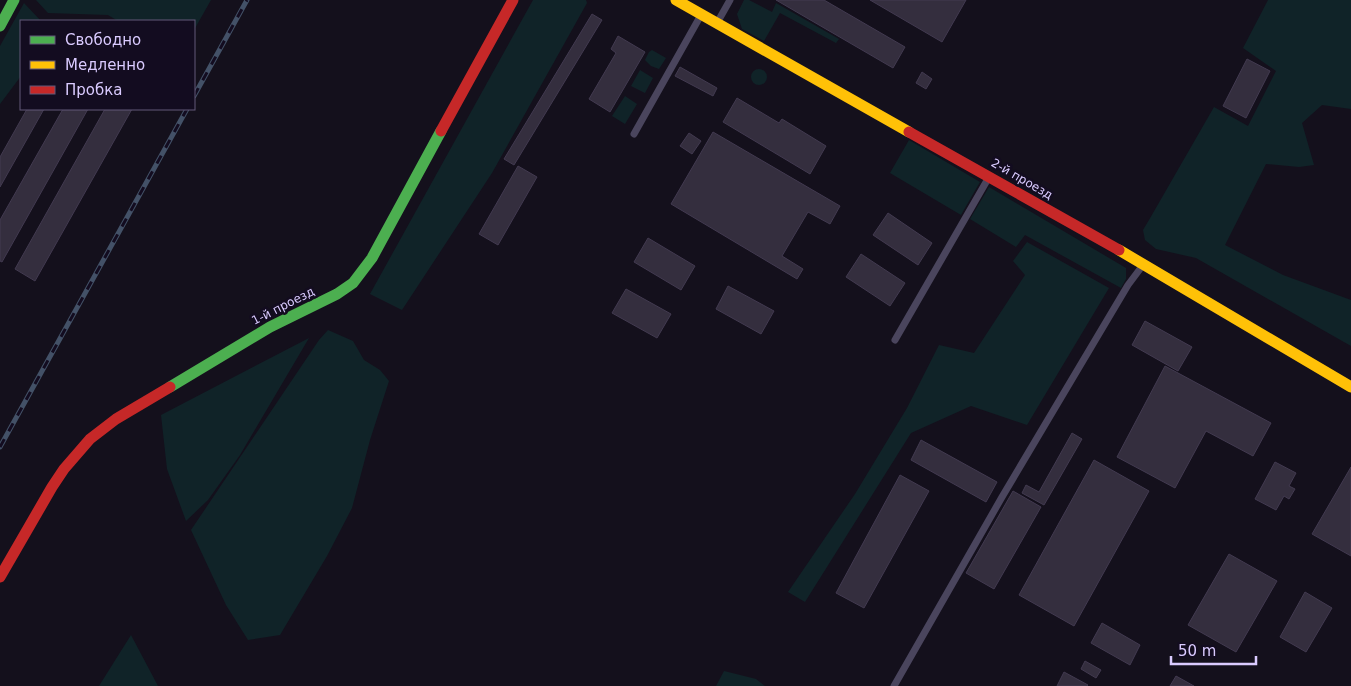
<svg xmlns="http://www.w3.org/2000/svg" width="1351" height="686" font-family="'DejaVu Sans',sans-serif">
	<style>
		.green { fill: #102328 }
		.building { fill: #342e3e; stroke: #423a50 }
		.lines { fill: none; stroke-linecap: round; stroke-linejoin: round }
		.lane { stroke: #4a455d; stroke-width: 7 }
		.fast { stroke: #4caf50; stroke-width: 11 }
		.slow { stroke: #ffc107; stroke-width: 11 }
		.jam { stroke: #c62828; stroke-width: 11 }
		.rail-casing { stroke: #435167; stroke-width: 5 }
		.rail { stroke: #130c20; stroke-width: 3; stroke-dasharray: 9; stroke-linecap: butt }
		.labels { text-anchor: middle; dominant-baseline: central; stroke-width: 5; stroke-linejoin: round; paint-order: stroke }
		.street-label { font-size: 12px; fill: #dacbff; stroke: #130c20 }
	</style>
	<rect width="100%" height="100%" fill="#14101c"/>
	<path class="green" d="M36 0H211L194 30V21H118L108 15 48 13Z
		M533 0H586L587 3 492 173 402 310 370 294Z
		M744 0H749L772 12 776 3 839 39 836 43 780 13 764 41 742 29 737 14Z
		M1268 0H1351V109L1322 105 1302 123 1314 165 1299 167 1266 164 1225 245 1283 275 1351 300V346L1196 258 1156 249 1145 240 1143 230 1149 220 1214 107 1248 126 1276 71 1243 48Z
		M24 3 41 21H21V76L0 104V46Z
		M652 50 666 58 659 69 651 66 645 60 649 52Z
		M751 77a8 8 0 1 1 16 0a8 8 0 1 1-16 0Z
		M640 70 653 78 645 93 631 86Z
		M625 96 637 104 625 124 612 116Z
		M909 140 980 182 961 215 890 173Z
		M989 187 1126 268V279L1121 288 1025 235 1016 247 970 219Z
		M1027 242 1109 288 1027 425 971 406 911 433 805 602 788 592 855 494 907 408 939 345 974 353 1025 275 1013 261Z
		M328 330 353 341 364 360 380 370 389 381 370 440 352 508 327 556 280 635 248 640 226 605 191 530 319 340Z
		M309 338 240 455 208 500 186 521 167 469 161 415Z
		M131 635 158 686H99Z
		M724 671 756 679 765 686H716Z"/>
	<path class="building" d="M776 0H824L905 47 893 68Z
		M870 0H966L942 42Z
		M592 14 602 20 514 165 504 159Z
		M618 36 645 52 610 112 589 99 616 53 611 49Z
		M1247 59 1270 71 1246 118 1223 106Z
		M680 67 717 88 713 96 675 76Z
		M922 72 932 79 926 89 916 83Z
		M737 98 779 123 782 119 826 146 810 174 723 122Z
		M27 109H44L0 187V157Z
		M63 109H88L2 262 0 261V220Z
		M105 109H132L35 281 15 269Z
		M713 132 840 206 830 224 808 212 782 256 803 269 797 279 671 204Z
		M689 133 701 141 692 154 680 146Z
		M518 166 537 177 498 245 479 234Z
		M888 213 932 243 918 265 873 235Z
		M648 238 695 266 681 290 634 262Z
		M861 254 905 283 890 306 846 277Z
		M728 286 774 311 761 334 716 309Z
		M626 289 671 314 657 338 612 313Z
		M1145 321 1192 347 1178 371 1132 345Z
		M1165 366 1271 423 1253 456 1206 431 1175 488 1117 457Z
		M1072 433 1082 439 1044 505 1022 493 1026 485 1039 492Z
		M921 440 997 482 986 502 911 460Z
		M1094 460 1149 491 1074 626 1019 595Z
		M1275 462 1296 473 1289 486 1295 489 1289 499 1284 496 1276 510 1255 499Z
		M1351 467V556L1312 534Z
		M900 475 929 491 864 608 836 593Z
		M1013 491 1041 507 994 589 966 573Z
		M1229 554 1277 581 1236 652 1188 625Z
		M1305 592 1332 608 1306 652 1280 637Z
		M1102 623 1140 645 1130 665 1091 643Z
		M1085 661 1101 670 1096 678 1081 669Z
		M1064 672 1088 685 1087 686H1057Z
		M1176 676 1194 686H1170Z"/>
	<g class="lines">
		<path class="lane" d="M717 23 730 0
			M634 134 701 15
			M895 340 989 177
			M894 686 1002 497 1128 285 1143 265"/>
		<path class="fast" d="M0 26 14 0
			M170 387 270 327 337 294 353 283 372 258 441 131"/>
		<path class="slow" d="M676 0 909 132
			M1119 250 1351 387"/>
		<path class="jam" d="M441 131 513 0
			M909 132 1119 250
			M0 577 52 487 64 469 90 439 116 419 170 387"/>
		<defs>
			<path id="rail" d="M194 96 247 0
				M0 447 187 109"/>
		</defs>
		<use href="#rail" class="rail-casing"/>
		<use href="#rail" class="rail"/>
	</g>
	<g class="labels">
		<g class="street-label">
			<text transform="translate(1022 179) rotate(30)">2-й проезд</text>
			<text transform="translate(283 306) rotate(-27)">1-й проезд</text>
		</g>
	</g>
	<rect x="20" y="20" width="175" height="90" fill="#130c20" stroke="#635879"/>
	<rect x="30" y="36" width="25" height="8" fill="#4caf50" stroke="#635879"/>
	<text x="65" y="45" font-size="15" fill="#dacbff">Свободно</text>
	<rect x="30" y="61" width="25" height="8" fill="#ffc107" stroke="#635879"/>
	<text x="65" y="70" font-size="15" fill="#dacbff">Медленно</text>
	<rect x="30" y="86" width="25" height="8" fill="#c62828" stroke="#635879"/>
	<text x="65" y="95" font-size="15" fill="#dacbff">Пробка</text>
	<path d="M1171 656v8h85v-8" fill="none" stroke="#dacbff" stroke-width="2.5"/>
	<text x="1178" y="656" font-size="15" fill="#dacbff" stroke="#130c20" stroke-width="4" paint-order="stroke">50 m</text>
</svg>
